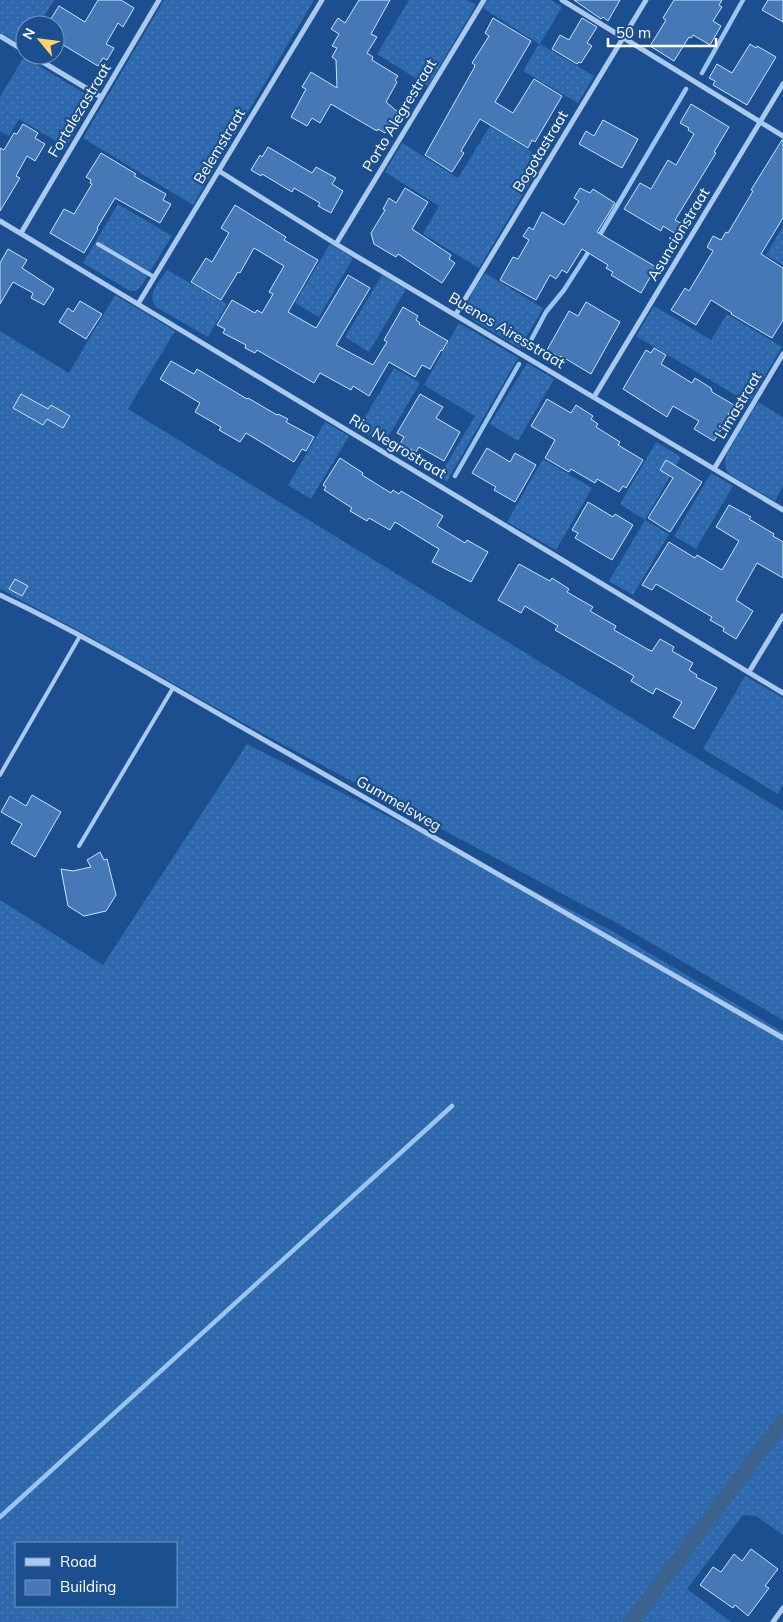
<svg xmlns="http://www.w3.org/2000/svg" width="783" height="1622" font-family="Mulish,sans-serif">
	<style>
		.grass { fill: url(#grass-dots); fill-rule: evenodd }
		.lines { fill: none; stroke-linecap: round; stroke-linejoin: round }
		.stream { stroke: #9cc4f0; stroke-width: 4.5 }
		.canal { stroke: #3c6290; stroke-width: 15 }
		.building { fill: #4478b7; stroke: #cfe3fa }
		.service { stroke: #a9c9ee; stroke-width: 4 }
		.minor { stroke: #a9c9ee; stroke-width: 5 }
		.labels { text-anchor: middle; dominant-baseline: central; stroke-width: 4.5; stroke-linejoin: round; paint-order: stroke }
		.street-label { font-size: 15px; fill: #fff; stroke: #1b4f8f }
	</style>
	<defs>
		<pattern id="grass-dots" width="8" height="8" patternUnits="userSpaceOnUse" patternTransform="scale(1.25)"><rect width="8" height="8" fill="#2e69ad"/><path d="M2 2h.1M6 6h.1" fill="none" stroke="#4d80b9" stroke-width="1.8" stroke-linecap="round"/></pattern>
	</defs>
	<rect width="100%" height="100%" fill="#1b4f8f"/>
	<path class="grass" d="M0 0H54L39 25H25V47L0 32Z
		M164 0H314L193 205 83 138Z
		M409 0H467L476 5 428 86 377 54Z
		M488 0H551L562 7 540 44 594 76 578 103 523 71 539 44 483 8Z
		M24 57 87 95 92 100 91 104 66 147 19 119 9 136 0 131V97Z
		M490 126 544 159 479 268 423 234 439 206 385 172 402 143 458 178Z
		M118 204 172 236 141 286 136 291H130L83 263Z
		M783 226V265L766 255Z
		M330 244 353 258 319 317 295 303Z
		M167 270 227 304 208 337 156 307C146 295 159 282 167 270Z
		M485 273 543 308 520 348 476 322C458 307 476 288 485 273Z
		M382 275 406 289 369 352 345 337Z
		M115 295 175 331 128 409 783 811V1020L615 922 256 730 83 633 0 589V331L69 373Z
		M654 306 711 340 727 314 782 347 749 403 636 336Z
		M459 323 518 358 447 481 439 477 475 416 424 385Z
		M527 363 554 379 518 441 490 424Z
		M394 368 420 383 384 444 358 429Z
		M758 402 783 417V486L775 501 729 474C725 467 724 462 726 455Z
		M325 422 349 436 311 499 288 485Z
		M656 442 681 457 645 520 669 534 633 595 609 581 645 520 620 504Z
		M543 459 592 488 556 550 507 522Z
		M711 473 733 486 696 549 674 536Z
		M745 676 783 698V785L778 794 703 749Z
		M247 744 612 931 783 1032V1535L756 1516 743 1515 687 1589 731 1622H0V900L103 965ZM16 1543H176V1606H16Z"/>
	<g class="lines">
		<path class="stream" d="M702 73 743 0
			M598 238 686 89
			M529 344 546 312 564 290 591 248
			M455 476 519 364
			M0 1517 452 1106"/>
		<path class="canal" d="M631 1622 783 1421"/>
	</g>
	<path class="building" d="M98 0H121L134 8 123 27 118 23 106 44 114 48 107 60 103 58 98 66 55 40V25H47L59 6 85 22Z
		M359 0H390L371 34 377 37 367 53 373 57 372 60 398 76 395 80 397 82 386 102 398 112 385 133 378 129 377 131 331 104 320 123 312 118 307 126 291 117 306 89 302 87 311 72 337 88 336 60 332 57 337 48 332 46 339 34 331 29 338 18 345 23Z
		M574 0H620L608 21 603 17 601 19Z
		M674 0H722L719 5 722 7 713 21 721 26 710 45 693 35 691 38 689 37 674 61 650 46 666 20 663 18Z
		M768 0H783V22L762 10Z
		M493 18 531 41 495 102 513 113 534 79 562 96 535 142 532 140 528 148 480 119 461 151 464 153 452 172 425 155 474 68 475 65 472 63 489 36 485 33Z
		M582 18 597 27 587 43 592 46 581 63 579 62 577 64 552 49 560 35 569 40Z
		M750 44 756 48 757 46 776 57 747 105 713 85 715 81 709 78 717 64 732 73Z
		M691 104 729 127 714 152 716 153 675 220 682 224 676 234 663 226 661 231 624 209 640 183 651 189 668 160 676 165 694 134 688 130 689 128 680 123Z
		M603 120 638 139 622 168 579 144 586 131 594 136Z
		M23 124 38 133 35 138 45 144 35 161 27 156 16 176 20 178 0 211V148L4 150 14 133 17 134Z
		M782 140H783V218L761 254 783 268V320L772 338 731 314 732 313 711 300 696 325 671 310 685 288 689 291 713 251 707 247 713 236 721 240 726 232 728 233 753 191 751 190Z
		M268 147 312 173 316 167 336 178 332 184 343 191 331 213 318 206 320 203 294 188 292 192 262 174 261 176 251 170 260 155 262 157Z
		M101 153 136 174 134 176 166 194 163 200 171 204 160 223 115 198 97 228 98 229 84 253 50 233 64 209 74 214 92 184 90 183 91 180 86 177Z
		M405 188 428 202 412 229 451 255 449 259 455 263 442 283 398 254 396 257 374 244 371 233 385 210 383 209 389 198 396 203Z
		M580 188 590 193 593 189 615 203 597 232 656 267 641 293 611 275 613 272 606 268 608 265 582 249 567 273 562 270 556 279 550 275 536 300 500 280 513 257 518 259 529 240 523 236 529 227 533 230 542 212 564 225 579 201 574 198Z
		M235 205 286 237 284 240 318 260 288 312 316 328 348 275 370 288 336 345 373 365 387 342 384 340 403 307 418 316 416 320 420 323 419 324 448 341 442 351 441 350 430 369 422 365 415 377 389 362 369 396 353 386 351 390 320 373 314 383 257 350 255 353 245 348 246 345 223 333 225 329 217 325 232 300 255 313 257 310 262 313 273 294 269 292 284 266 254 248 240 273 238 272 221 300 191 282 206 258 212 262 229 233 221 228Z
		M8 249 27 260 22 268 54 289 44 305 31 298 33 293 13 282 0 304V263Z
		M80 301 102 314 86 339 59 322 68 308 73 312Z
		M586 302 620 322 591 374 561 356 560 357 547 350 569 311 578 316Z
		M654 348 666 355 661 364 692 383 695 378 711 388 712 392 734 405 728 414 730 415 714 441 694 429 699 421 673 406 667 417 623 389 646 350 651 353Z
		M171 361 194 374 197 369 247 399 248 398 277 415 278 414 288 419 286 422 314 437 306 451 302 449 294 462 246 433 240 442 219 430 221 427 195 412 200 403 160 379Z
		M21 394 48 409 51 405 70 416 63 428 47 419 43 425 13 408Z
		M420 394 443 407 436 418 460 432 444 461 419 447 416 452 400 444 404 437 397 433Z
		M547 399 571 413 576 405 593 416 591 419 598 424 596 427 620 442 618 445 643 460 626 488 623 486 619 492 597 479 595 483 571 469 569 472 545 458 555 440 531 426Z
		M487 448 510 462 515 453 536 465 515 502 494 490 496 487 472 473Z
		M340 458 363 473 362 475 391 493 393 490 399 494 401 491 443 516 437 526 465 543 467 540 488 552 471 582 432 562 439 549 434 546 395 522 390 530 369 518 367 521 350 511 352 508 324 490 326 487 323 485Z
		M666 460 702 482 670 532 648 518 673 478 660 470Z
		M588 502 613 517 615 514 633 525 612 560 575 538 578 533 572 530Z
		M729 505 751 517 749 519 774 534 773 536 783 542V578L757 563 736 600 753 611 736 639 723 631 724 628 710 620 712 617 656 584 652 590 642 585 669 542 695 558 697 555 722 570 739 541 716 527Z
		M519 564 550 581 552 578 569 589 567 592 593 607 590 611 616 626 614 630 649 650 652 651 660 639 674 647 672 651 693 663 689 670 697 675 696 677 717 688 694 729 673 717 682 702 656 688 653 694 631 681 634 676 555 630 558 626 525 606 521 613 498 600Z
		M15 579 28 586 22 596 9 589Z
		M32 795 61 812 35 857 11 843 22 824 1 812 10 796 26 806Z
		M100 852 104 860 107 859 116 895 106 911 84 916 68 906 61 869 73 871 91 867 87 860Z
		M751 1549 778 1569 765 1586 769 1588 748 1616 735 1605 733 1608 700 1585 713 1567 721 1572 734 1554 742 1561Z"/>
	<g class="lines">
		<path class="service" d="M98 244 154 277
			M0 775 80 636
			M79 846 173 688"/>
		<path class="minor" d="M562 0 783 136
			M0 36 25 51
			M31 55 101 97
			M219 171 336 244 783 510
			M0 221 783 693
			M21 233 159 0
			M336 244 484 0
			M138 304 322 0
			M456 314 646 0
			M594 397 783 84
			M714 469 783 354
			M0 595C99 642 193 700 289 754 454 848 619 942 783 1038
			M749 672 783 616
			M773 1622 783 1608"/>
	</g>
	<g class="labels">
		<g class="street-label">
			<text transform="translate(79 110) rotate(-59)">Fortalezastraat</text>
			<text transform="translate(399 115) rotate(-59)">Porto Alegrestraat</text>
			<text transform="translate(219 146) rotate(-59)">Belemstraat</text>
			<text transform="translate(540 151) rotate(-59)">Bogotastraat</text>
			<text transform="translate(678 234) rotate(-59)">Asuncionstraat</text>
			<text transform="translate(507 330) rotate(31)">Buenos Airesstraat</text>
			<text transform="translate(738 405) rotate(-59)">Limastraat</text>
			<text transform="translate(398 446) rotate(31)">Rio Negrostraat</text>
			<text transform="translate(399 803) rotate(30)">Gummelsweg</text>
		</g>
	</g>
	<rect x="15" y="1542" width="162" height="65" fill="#1b4f8f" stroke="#7695bc"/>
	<rect x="25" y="1558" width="25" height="8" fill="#a9c9ee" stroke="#7695bc"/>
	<text x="60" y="1567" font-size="15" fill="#ffffff">Road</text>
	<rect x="25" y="1580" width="25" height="15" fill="#4478b7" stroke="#7695bc"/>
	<text x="60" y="1592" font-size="15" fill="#ffffff">Building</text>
	<g transform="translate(40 40) rotate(299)"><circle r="24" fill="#1b4f8f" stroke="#7695bc"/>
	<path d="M0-4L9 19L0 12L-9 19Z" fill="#ffd166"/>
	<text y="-8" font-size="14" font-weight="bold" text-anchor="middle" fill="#ffffff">N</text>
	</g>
	<path d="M608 38v8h108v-8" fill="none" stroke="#ffffff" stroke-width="2.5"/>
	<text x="616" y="38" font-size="15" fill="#ffffff" stroke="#1b4f8f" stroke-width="4" paint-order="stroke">50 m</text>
</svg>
